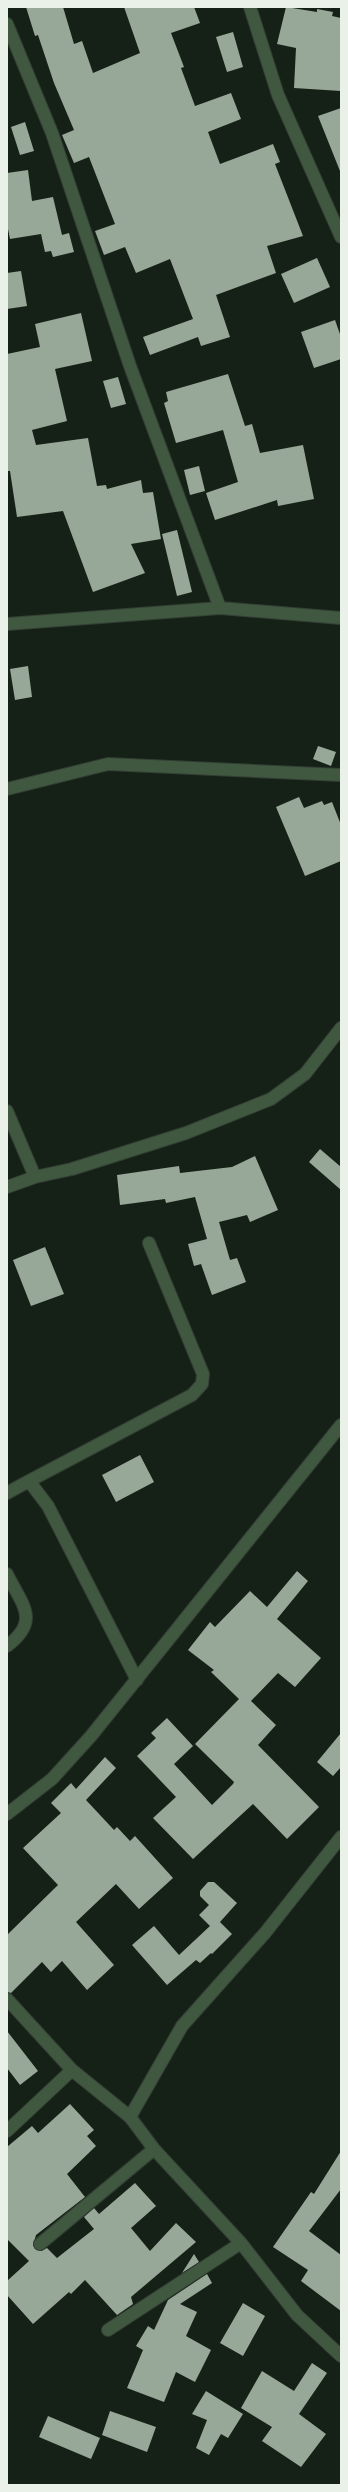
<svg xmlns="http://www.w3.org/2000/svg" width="348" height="2492" font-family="Manrope,sans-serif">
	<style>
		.building { fill: #98a898 }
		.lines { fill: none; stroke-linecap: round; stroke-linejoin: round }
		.minor-casing { stroke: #333e34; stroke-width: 14 }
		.minor { stroke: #405840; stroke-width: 12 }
	</style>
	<rect width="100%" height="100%" fill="#152116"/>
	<path class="building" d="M26 7H63L74 44 82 41 93 73 140 53 124 7H194L200 23 171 33 184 67 181 68 195 106 231 93 241 119 208 132 220 164 273 144 280 162 275 164 303 236 267 246 276 273 216 295 230 337 201 346 198 337 150 355 143 337 193 319 170 259 136 273 125 247 104 255 95 231 115 224 89 157 74 163 62 135 74 130 54 83 38 35 35 36Z
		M286 7 317 12V9L333 12 332 16 341 18V91L294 88 296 48 277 44Z
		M233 32 243 67 227 72 216 37Z
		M341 108V171H340L318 116Z
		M25 122 34 151 20 155 11 127Z
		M28 170 32 201 53 197 62 235 69 233 74 252 53 257 51 251 45 252 41 234 10 239 7 224V173Z
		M317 258 330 287 294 303 281 274Z
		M21 271 27 306 7 309V273Z
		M81 313 92 361 55 369 67 421 32 430 36 445 88 438 97 486 106 485 107 489 141 480 143 493 153 492 161 539 131 544 145 573 93 592 63 511 17 517 10 471H7V354L40 347 35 324Z
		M335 320 341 337V359L314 368 301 332Z
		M228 374 245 426 252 424 260 453 303 445 314 499 278 506 277 500 215 520 206 493 238 482 223 430 176 443 164 403 168 401 166 392Z
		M118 377 126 404 111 408 103 381Z
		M199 466 205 491 190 495 184 470Z
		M177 530 192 592 177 596 162 534Z
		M28 666 32 697 15 700 10 669Z
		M318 746 336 752 331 766 313 759Z
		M299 797 304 808 322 801 324 805 332 802 341 825V861L305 876 276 807Z
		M320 1149 341 1167V1190L309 1162Z
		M255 1156 278 1210 250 1222 247 1215 219 1222 230 1260 237 1258 246 1282 212 1295 201 1264 194 1266 188 1244 207 1239 195 1197 166 1203 165 1199 120 1205 117 1175 179 1166 180 1173 232 1167Z
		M45 1247 64 1294 31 1306 13 1260Z
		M140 1455 154 1482 116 1502 102 1475Z
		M297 1571 308 1581 277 1619 321 1658 295 1687 278 1673 251 1701 276 1725 258 1745 319 1807 287 1839 253 1804 193 1859 153 1818 176 1797 137 1756 156 1738 151 1733 167 1718 193 1746 174 1764 212 1805 233 1784 234 1782 195 1744 239 1699 211 1672 214 1670 188 1650 210 1622 215 1627 250 1591 267 1607Z
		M341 1733V1767L333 1776 317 1762Z
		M105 1757 116 1768 86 1800 114 1830 117 1827 130 1841 135 1836 173 1878 139 1909 116 1884 76 1922 114 1965 87 1990 62 1961 51 1972 42 1962 11 1993 7 1992V1935L58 1885 23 1848 61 1813 51 1803 71 1783 76 1789Z
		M208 1882H214L237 1903 220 1922 232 1934 212 1954 211 1953 200 1963 196 1960 167 1985 132 1945 154 1926 179 1955 210 1926 199 1915 209 1905 200 1896V1891Z
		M7 2031 38 2071 20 2085 7 2068Z
		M70 2104 94 2130 87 2136 96 2146 67 2174 85 2197 36 2235 33 2245 35 2249 41 2251 47 2248 57 2258 94 2229 84 2217 94 2208 99 2214 135 2183 156 2206 131 2228 150 2251 176 2223 196 2242 131 2297 133 2304 117 2315 85 2280 71 2294 69 2292 33 2324 7 2295V2281L29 2261 7 2239V2147L32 2126 38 2133Z
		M341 2151V2189L309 2231 341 2255V2311L301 2281 308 2270 273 2247 311 2192 314 2194Z
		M194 2254 199 2262 182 2273Z
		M207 2274 212 2283 180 2304 197 2312 186 2336 211 2350 195 2382 176 2372 164 2402 127 2388 143 2350 136 2346 148 2326 154 2330 168 2300Z
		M243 2303 265 2316 243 2356 220 2343Z
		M312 2363 327 2373 299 2414 326 2434 301 2467 262 2441 272 2427 241 2408 262 2371 294 2391Z
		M206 2391 243 2414 228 2438 221 2434 209 2455 196 2448 207 2420 192 2414Z
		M110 2411 156 2427 147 2452 102 2435Z
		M48 2416 100 2438 91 2459 39 2437Z"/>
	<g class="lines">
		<defs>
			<path id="minor" d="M250 7 278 95 341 237
				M7 24 52 133 130 366 220 608
				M7 624 220 608 341 618
				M7 789 108 764 341 775
				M7 1111 35 1177 72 1169 186 1133 271 1099 305 1074 341 1028
				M7 1187 35 1177
				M29 1481 192 1395 202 1384 203 1374 149 1243
				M7 1493 29 1481 48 1506 137 1680
				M7 1574C22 1605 41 1620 7 1646
				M7 1814 52 1779 91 1736 341 1425
				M7 1999 72 2070 130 2117 154 2149 241 2243 297 2315 341 2356
				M130 2117 182 2026 265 1933 341 1837
				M7 2131 72 2070
				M40 2244 154 2149
				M108 2330 241 2243"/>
		</defs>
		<use href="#minor" class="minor-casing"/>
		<use href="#minor" class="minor"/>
	</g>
	<rect width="348" height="2492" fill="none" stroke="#e9f1e9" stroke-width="16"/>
</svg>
